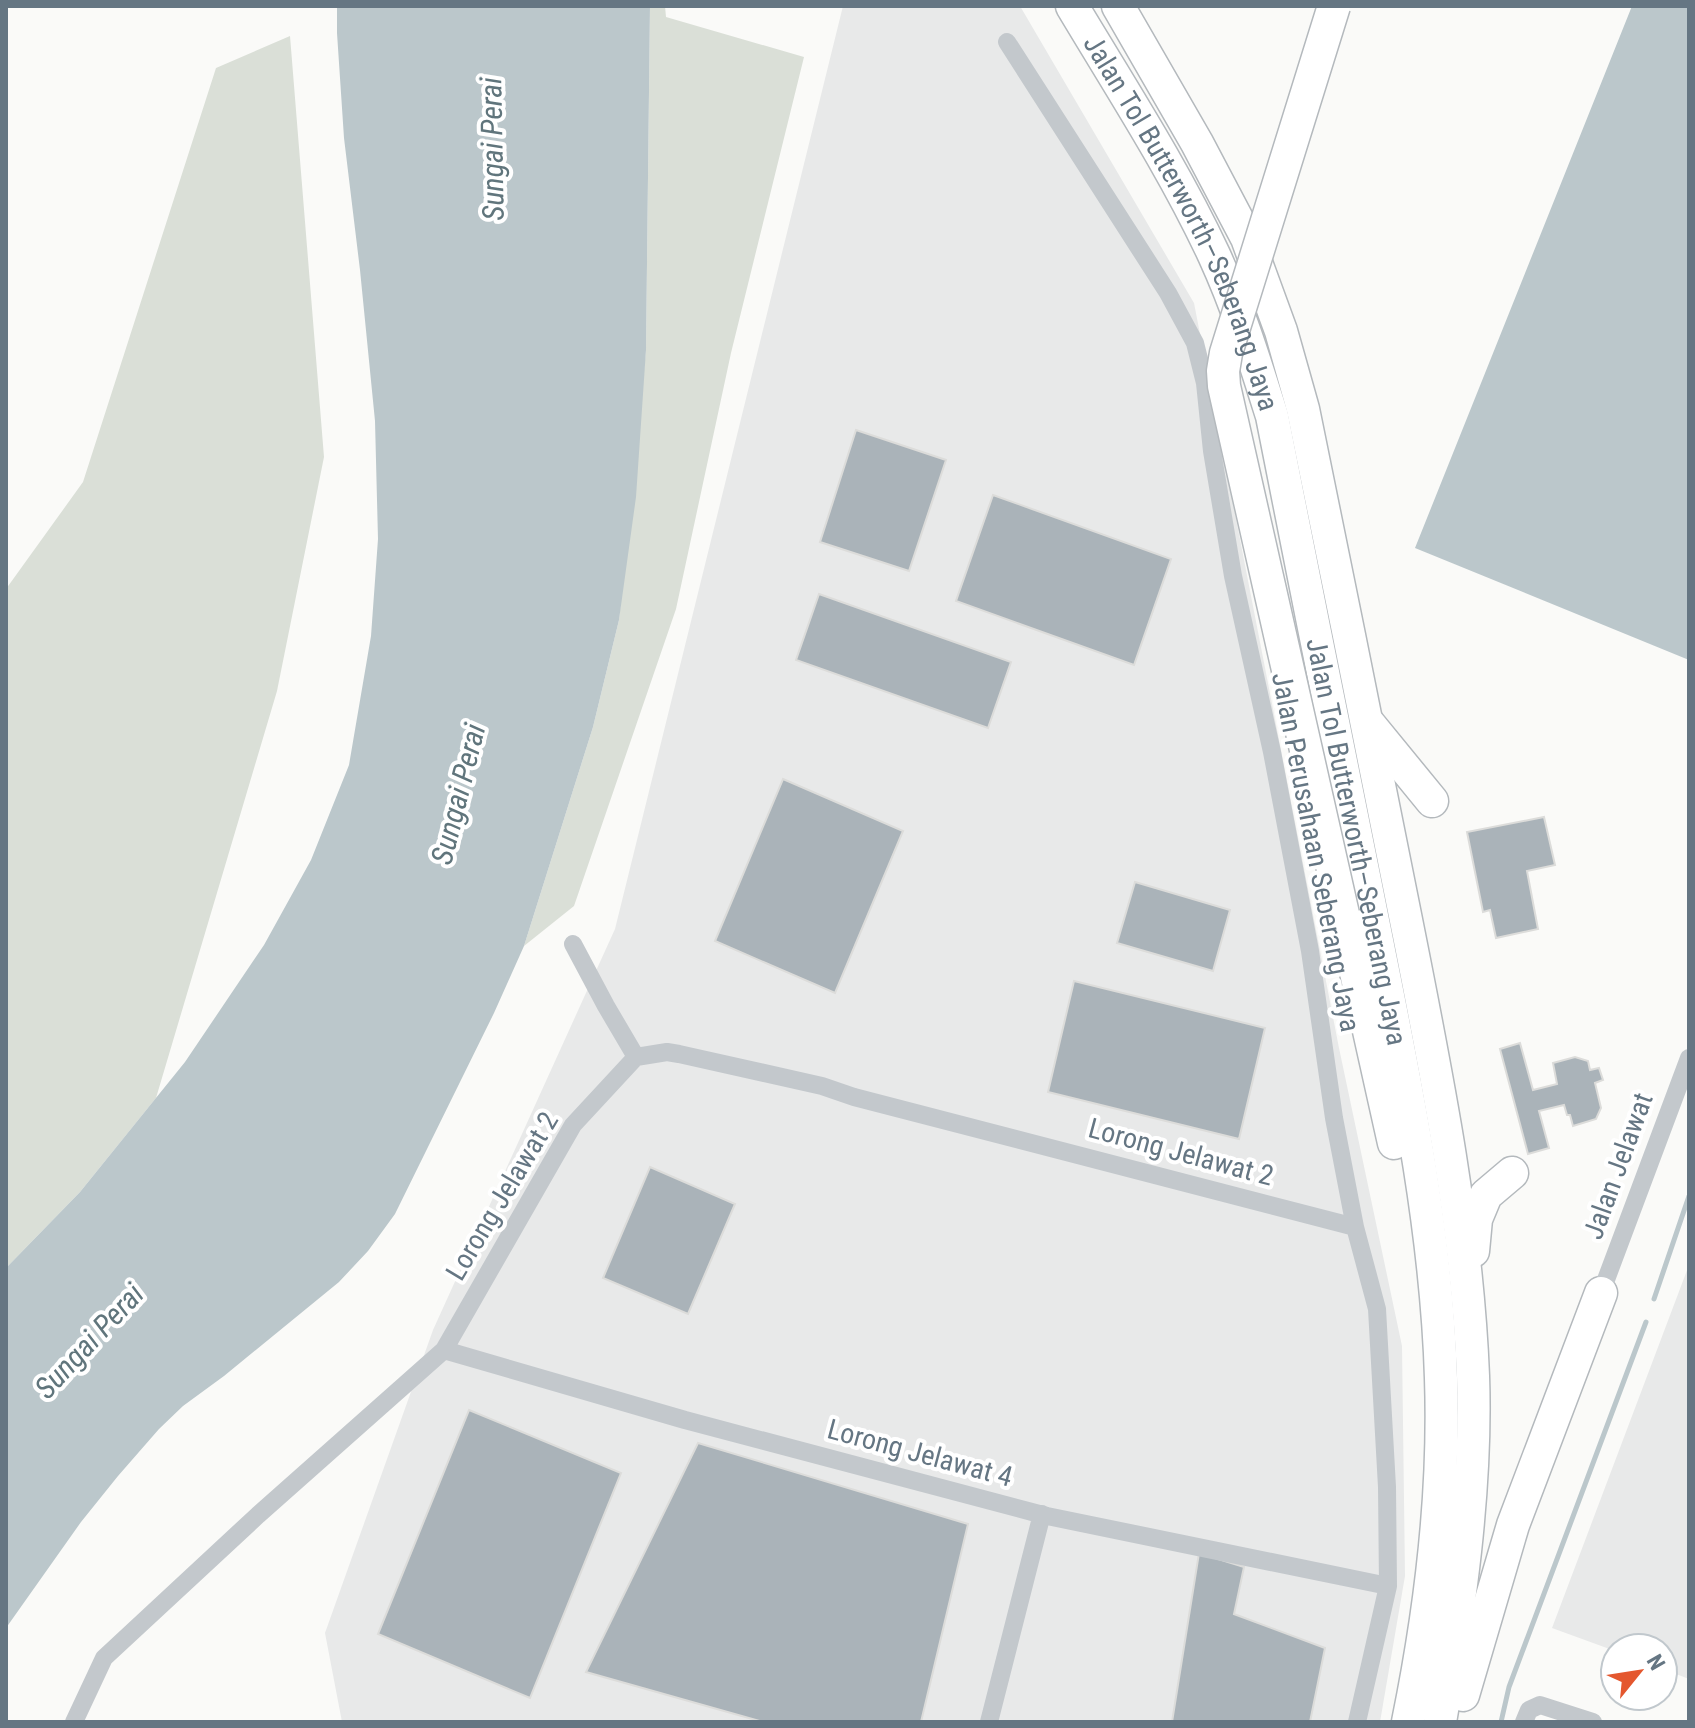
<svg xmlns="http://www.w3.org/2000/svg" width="1695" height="1728" font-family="'Roboto Condensed',sans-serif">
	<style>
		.built { fill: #e8e9e9 }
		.green { fill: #dadfd7 }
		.water { fill: #bbc7cb }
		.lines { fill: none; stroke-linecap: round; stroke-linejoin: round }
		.stream { stroke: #bbc7cb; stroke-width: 5 }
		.building { fill: #aab3b9; stroke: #dcdcda; stroke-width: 2 }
		.motorway-casing { stroke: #b4b9bd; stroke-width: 35 }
		.minor { stroke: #c3c8cc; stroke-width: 18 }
		.motorway { stroke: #fff; stroke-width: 32 }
		.motorway-bridge-casing { stroke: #b4b9bd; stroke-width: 35; stroke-linecap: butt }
		.motorway-bridge { stroke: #fff; stroke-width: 32 }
		.labels { text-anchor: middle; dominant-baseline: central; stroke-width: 8; stroke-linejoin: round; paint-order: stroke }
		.street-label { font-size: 28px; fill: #657683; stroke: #fff }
		.water-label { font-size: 30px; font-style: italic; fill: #60757c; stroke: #fff }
	</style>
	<rect width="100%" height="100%" fill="#fafaf8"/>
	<path class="built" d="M843 6H1020L1194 303 1339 1048 1402 1346 1405 1576 1380 1722H342L325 1633 433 1330 615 929Z
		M1689 1265V1679L1663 1669V1648H1615V1651L1552 1628Z"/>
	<path class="green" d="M650 6H665L666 17 804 57 731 353 676 609 574 906 524 946 593 727 619 620 646 350Z
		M290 36 324 457 277 691 156 1098 80 1192 6 1268V589L83 482 216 68Z"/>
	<path class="water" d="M337 6H650L646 350 636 497 619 620 593 727 524 946 494 1013 395 1214 368 1251 339 1282 224 1376 183 1406 159 1429 118 1476 81 1522 6 1628V1268L80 1192 185 1062 264 945 311 860 349 765 371 636 378 539 375 421 360 270 344 138 337 33Z
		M1632 6H1689V660L1415 548Z"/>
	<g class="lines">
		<path class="stream" d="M1654 1299 1689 1196
			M1501 1722 1509 1687 1646 1322"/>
	</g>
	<path class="building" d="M856 430 946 460 909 571 820 542Z
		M993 495 1171 559 1134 665 956 601Z
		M819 594 1011 662 988 728 796 660Z
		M783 779 903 831 835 993 715 941Z
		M1544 817 1555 865 1527 871 1538 929 1496 938 1490 910 1483 912 1467 832Z
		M1135 882 1230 910 1213 971 1117 943Z
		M1074 981 1265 1028 1239 1139 1048 1092Z
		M1520 1043 1533 1090 1557 1084 1553 1063 1575 1057 1588 1061 1590 1070 1599 1068 1603 1080 1595 1083 1601 1108 1596 1119 1573 1126 1570 1115H1567L1564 1105 1539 1111 1549 1148 1528 1154 1500 1049Z
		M650 1167 735 1204 688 1314 603 1278Z
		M469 1410 621 1473 530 1698 378 1634Z
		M698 1443 968 1524 921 1722H763L586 1672Z
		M1199 1553 1244 1567 1234 1614 1325 1648 1310 1722H1172Z"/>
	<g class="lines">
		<defs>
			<g id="motorway">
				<path id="s1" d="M1072 6C1121 88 1174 169 1214 255 1238 307 1255 362 1272 416 1303 573 1334 729 1366 886 1398 1048 1436 1212 1441 1378 1445 1494 1431 1609 1408 1722"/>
				<path d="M1118 6 1197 143 1247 238 1281 331 1303 409C1338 579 1372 750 1406 920 1436 1071 1467 1223 1473 1376 1477 1490 1459 1611 1440 1722"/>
				<path d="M1369 724 1432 801"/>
				<path d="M1343 914 1394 1143"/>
				<path d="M1473 1251 1476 1219 1486 1195 1512 1173"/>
				<path d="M1463 1695 1513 1525 1601 1293"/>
			</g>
		</defs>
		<use href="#motorway" class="motorway-casing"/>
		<path class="minor" d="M1007 42 1168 293 1195 343 1205 383 1212 451 1233 576 1272 752 1310 951 1334 1118 1355 1227 1377 1309 1387 1487 1388 1586 1357 1722
			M573 944 606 1006 636 1057
			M1601 1293 1689 1058
			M444 1350 685 1420 1047 1516 1388 1586
			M74 1722 104 1658 258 1515 444 1350 573 1125 636 1057 667 1052 679 1054 822 1086 854 1097 1355 1227
			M989 1722 1042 1514
			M1524 1722 1529 1710 1540 1705 1593 1722"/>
		<use href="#motorway" class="motorway"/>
		<defs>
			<path id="motorway-bridge" d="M1334 6 1226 353 1223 371 1224 386 1343 914"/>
		</defs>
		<use href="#motorway-bridge" class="motorway-bridge-casing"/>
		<use href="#motorway-bridge" class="motorway-bridge"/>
	</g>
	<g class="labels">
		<g class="street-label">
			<text stroke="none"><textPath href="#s1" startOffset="244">Jalan Tol Butterworth–Seberang Jaya</textPath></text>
			<text stroke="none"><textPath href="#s1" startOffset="892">Jalan Tol Butterworth–Seberang Jaya</textPath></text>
			<text transform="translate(1316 852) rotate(79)">Jalan Perusahaan Seberang Jaya</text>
			<text transform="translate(1181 1152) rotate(15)">Lorong Jelawat 2</text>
			<text transform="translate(1618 1166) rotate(-70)">Jalan Jelawat</text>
			<text transform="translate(502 1196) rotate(-59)">Lorong Jelawat 2</text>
			<text transform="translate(920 1453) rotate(15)">Lorong Jelawat 4</text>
		</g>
		<g class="water-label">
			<text transform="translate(492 149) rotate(-91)">Sungai Perai</text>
			<text transform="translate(458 794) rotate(-76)">Sungai Perai</text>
			<text transform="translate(89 1341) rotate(-47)">Sungai Perai</text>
		</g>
	</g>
	<rect width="1695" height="1728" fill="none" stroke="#657683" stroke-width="16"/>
	<g transform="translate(1639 1672) rotate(60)"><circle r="38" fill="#ffffff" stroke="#c1c8cd" stroke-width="2"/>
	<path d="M0-6L14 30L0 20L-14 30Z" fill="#e4572e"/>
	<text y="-12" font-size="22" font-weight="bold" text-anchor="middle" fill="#657683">N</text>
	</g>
</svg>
